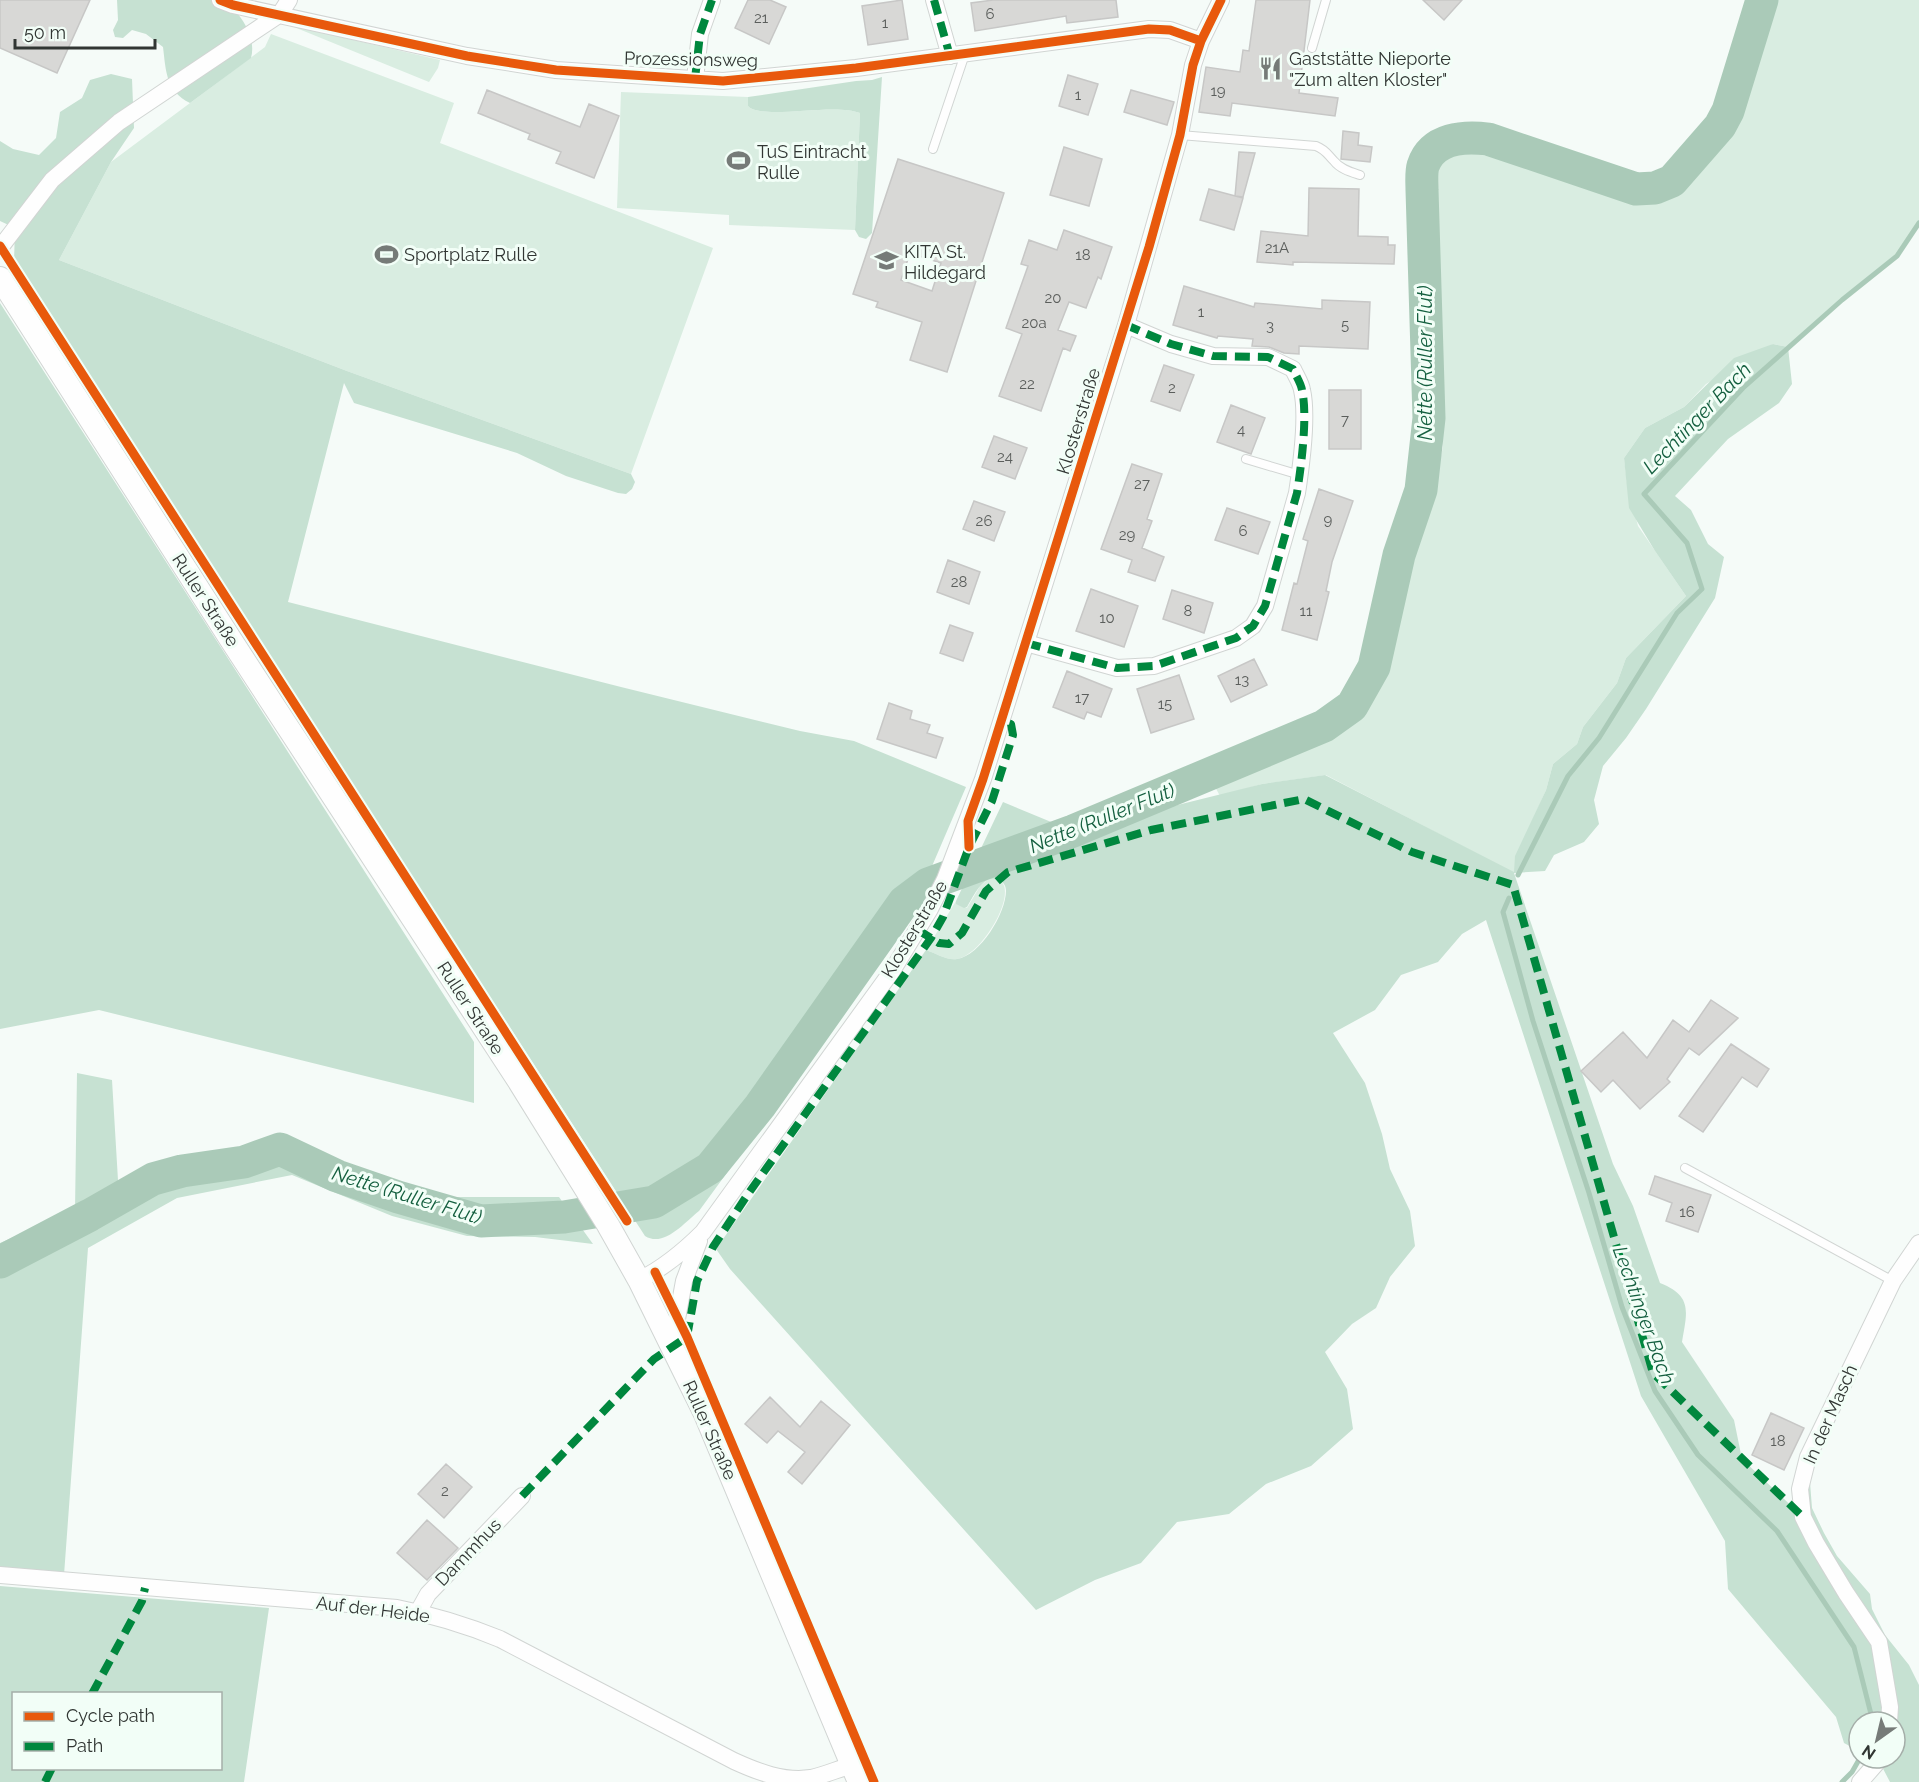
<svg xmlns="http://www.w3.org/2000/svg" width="1919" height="1782" font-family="Raleway,sans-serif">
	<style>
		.green { fill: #d9ede1 }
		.forest { fill: #c6e1d2; fill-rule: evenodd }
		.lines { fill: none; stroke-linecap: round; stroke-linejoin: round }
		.stream { stroke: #aacab8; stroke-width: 5 }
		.river { stroke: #aacab8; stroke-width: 33 }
		.building { fill: #d8d8d6; stroke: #c7c7c6; stroke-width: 1.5; fill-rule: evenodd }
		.lane-casing { stroke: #d1d5d3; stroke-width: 10 }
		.street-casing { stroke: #d1d5d3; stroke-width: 18 }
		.secondary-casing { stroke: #d1d5d3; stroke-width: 24 }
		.lane { stroke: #fefefe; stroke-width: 8 }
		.street { stroke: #fefefe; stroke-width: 16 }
		.secondary { stroke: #fefefe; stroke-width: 22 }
		.quiet { stroke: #00873e; stroke-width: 8; stroke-dasharray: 15 8; stroke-linecap: butt }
		.cycleway-casing { stroke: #f2fef7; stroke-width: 13 }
		.cycleway { stroke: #e8590c; stroke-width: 9 }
		.labels { text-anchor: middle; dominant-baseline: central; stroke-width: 6; stroke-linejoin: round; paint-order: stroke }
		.number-label { font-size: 15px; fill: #5b5e5c }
		.poi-label { font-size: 18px; fill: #313633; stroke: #f2fef7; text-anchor: start }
		.street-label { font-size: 18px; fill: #313633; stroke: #f2fef7 }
		.water-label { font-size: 20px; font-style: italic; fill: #145f3f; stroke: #f2fef7 }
	</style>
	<rect width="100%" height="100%" fill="#f5fbf8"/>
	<path class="green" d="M1762 0H1919V223L1897 256 1842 300 1788 347 1773 344 1706 384 1684 407 1645 428 1624 458 1627 483 1638 526 1686 596 1626 658 1617 683 1583 727 1577 744 1553 764 1546 790 1524 839 1514 873 1326 775 1262 784 1220 796 1208 774 1324 726 1352 706 1374 667 1399 555 1435 481 1443 447 1426 301 1422 190 1423 167 1432 150 1452 139 1471 137 1488 139 1636 189 1655 188 1672 181 1720 126 1734 98 1759 28 1756 16Z
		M289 25 440 60 438 68 429 82Z
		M271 34 454 103 440 143 713 248 631 474 347 371 59 260 111 162 265 47Z
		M621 92 748 97V106C762 121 834 102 860 113L855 230 729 225V215L617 208Z
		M990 878C1028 876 985 955 957 959 948 961 935 953 926 950L956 901 957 904 967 908 980 886Z"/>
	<path class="forest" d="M117 0H225C240 14 257 36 251 58L190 103C166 91 166 72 163 47L146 34 132 30 123 38 115 37 113 30 118 20Z
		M111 74 132 79 134 128 111 162 59 260 347 371 631 474 635 482 632 489 626 494 618 493 566 476 517 453 354 403 344 383 288 602 621 687 800 731 854 741 966 787 905 929 699 1211C685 1222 664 1248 645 1236L14 262 15 228 0 221V141L13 149 39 155 56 138 60 112 82 98 90 80Z
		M882 77 872 233 866 239 859 237 855 230 860 113C834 102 762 121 748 106V97L856 81 872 80Z
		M0 303 474 1042V1103L99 1010 0 1029Z
		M1773 344 1788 347 1792 384 1779 403 1728 439 1675 496 1691 510 1708 544 1724 557 1715 598 1646 709 1626 738 1603 766 1594 800 1599 824 1584 842 1554 855 1545 871 1514 873 1613 1164 1633 1206 1660 1283C1693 1296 1687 1312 1682 1342L1734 1420 1742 1459 1802 1516 1808 1457 1812 1508 1824 1533 1837 1556 1870 1594 1872 1609 1885 1635 1909 1665 1919 1685V1782H1890L1879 1761 1873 1758H1895V1722H1859V1751L1844 1743 1836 1717 1728 1589 1725 1541 1641 1396 1486 920 1462 934 1438 962 1401 975 1375 1010 1333 1033 1365 1083 1382 1134 1390 1169 1410 1211 1415 1246 1390 1277 1376 1308 1352 1324 1325 1352 1347 1389 1353 1429 1311 1466 1266 1484 1229 1514 1177 1522 1141 1563 1095 1580 1036 1610 730 1269 716 1249 926 950C935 953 948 961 957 959 980 956 1006 913 1006 891 1006 885 1003 882 999 880 984 872 973 897 967 907L964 908 956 904V901L1003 802 1073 831 1262 784 1325 775 1514 872 1515 856 1546 790 1553 764 1577 744 1583 727 1617 683 1626 658 1686 596 1655 551 1629 508 1624 458 1645 428 1684 407 1734 358Z
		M77 1073 112 1080 119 1197 153 1179 182 1171 244 1162 280 1149 372 1177 423 1197H559L593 1244 535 1237 467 1236 392 1216 292 1175 177 1198 88 1248 64 1575 0 1569V1243L75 1210Z
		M0 1586 269 1608 244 1782H0ZM14 1694H220V1768H14Z"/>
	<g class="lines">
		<path class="stream" d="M1518 875 1568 776 1599 738 1677 613 1702 589 1687 543 1644 494 1743 388 1842 300 1897 256 1919 223
			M1509 898 1503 912 1533 1021 1589 1193 1622 1307 1655 1391 1698 1455 1777 1531 1854 1647 1873 1722
			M1842 1782 1852 1772 1860 1758"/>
		<path class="river" d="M0 1262 90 1215 153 1179 182 1171 244 1162 280 1149 337 1176 398 1197 481 1221 564 1217 654 1202 710 1168 760 1106 904 902 928 884 1073 831 1324 726 1352 706 1374 667 1399 555 1421 490 1429 418 1422 190C1422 183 1421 173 1423 166 1432 138 1464 136 1488 139L1636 189 1655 188 1672 181 1720 126 1728 111 1762 0"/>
	</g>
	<path class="building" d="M0 0H90L57 73 0 48Z
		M748 0H770L786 7 769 44 735 28Z
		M902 0 908 39 868 45 862 6Z
		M993 0H1116L1118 17 1067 23 1066 16 975 31 971 3Z
		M1256 0H1310L1299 93 1338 98 1335 116 1232 103 1230 116 1199 112 1206 67 1240 72 1243 50 1249 51Z
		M1423 0H1462L1444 20Z
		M1068 75 1098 84 1088 115 1059 106Z
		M487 90 580 127 589 104 619 116 594 178 556 163 561 152 528 139 530 134 478 113Z
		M1131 90 1174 102 1167 125 1124 112Z
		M1343 131 1359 133 1358 145 1372 147 1370 162 1341 159Z
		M1064 147 1102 159 1089 206 1050 195Z
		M1239 152 1255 153 1243 197 1235 196Z
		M898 159 1004 193 947 372 910 360 922 322 876 307 878 302 853 294ZM910 253 941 263 932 291 901 280Z
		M1309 188 1359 189 1358 236 1388 237V245H1395L1394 264 1293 262V265L1257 262 1261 231 1308 236Z
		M1209 189 1243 198 1234 230 1200 220Z
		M1064 230 1112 247 1101 279 1098 277 1086 308 1069 302 1058 330 1076 336 1070 351 1063 348 1041 411 999 396 1022 334 1006 328 1028 266 1021 264 1029 240 1057 250Z
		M1184 286 1254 307 1255 303 1322 309V300L1370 302 1368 349 1299 346V354L1284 353 1269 347 1252 346 1253 339 1218 336 1217 338 1173 325Z
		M1164 365 1194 375 1180 411 1151 401Z
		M1329 390H1361V449H1329Z
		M1231 405 1265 418 1251 454 1217 442Z
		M994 436 1027 448 1015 479 982 467Z
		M1132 464 1162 474 1147 519 1152 521 1142 548 1164 557 1155 581 1128 572 1132 560 1101 549Z
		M1319 489 1353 501 1332 562 1326 591 1329 592 1317 640 1282 630 1294 583 1297 584 1308 541 1303 539Z
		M974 501 1005 512 994 541 963 529Z
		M1227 508 1270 522 1258 554 1215 540Z
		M948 560 980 572 969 604 937 592Z
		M1091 589 1138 606 1124 647 1076 631Z
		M1172 590 1213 603 1204 633 1163 619Z
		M950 625 973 633 963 661 940 653Z
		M1254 659 1267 685 1231 702 1218 676Z
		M1067 671 1112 689 1101 717 1087 712 1084 719 1053 707Z
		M1179 675 1194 719 1151 733 1137 689Z
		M889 703 912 711 910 719 930 725 927 733 943 738 936 758 877 739Z
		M1711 1000 1738 1018 1699 1055 1689 1048 1667 1079 1670 1082 1640 1109 1613 1080 1601 1092 1581 1071 1623 1032 1647 1058 1673 1020 1689 1032Z
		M1731 1044 1769 1069 1757 1087 1742 1077 1703 1132 1679 1116Z
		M1655 1176 1711 1195 1698 1232 1666 1221 1672 1203 1649 1194Z
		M770 1397 800 1427 821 1401 850 1425 802 1484 788 1472 805 1452 778 1431 767 1443 745 1424Z
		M1771 1413 1804 1428 1784 1470 1752 1455Z
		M446 1464 472 1487 444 1518 418 1494Z
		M427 1520 458 1548 427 1580 397 1553Z"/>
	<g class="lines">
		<defs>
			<path id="lane" d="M1312 48 1326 0
				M1180 135 1316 146C1326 150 1327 154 1334 161 1340 169 1351 172 1360 175
				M933 149 965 54
				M1246 459 1300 475
				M1685 1168 1893 1281"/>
			<path id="street" d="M220 0 233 5 467 56 556 70 723 81 856 68 1149 29 1170 30 1201 41
				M934 0 950 56
				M695 79 700 34 712 0
				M0 248 52 180 119 122 280 14 289 0
				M1026 643 1117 668 1154 666 1236 638 1253 626 1265 606 1297 493C1301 467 1308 416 1302 390 1301 383 1296 376 1293 369L1268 357 1213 356 1171 344 1126 325
				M639 1280C664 1268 683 1252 703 1232L892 971 930 909 945 879 983 779 1126 325 1180 135 1193 65 1201 41 1221 0
				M672 1346 684 1281 699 1241
				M0 1575 397 1608C433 1615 466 1625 500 1639L734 1761C758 1772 784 1782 811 1778 825 1775 838 1769 852 1765
				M418 1612 428 1594 522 1496
				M1889 1722 1890 1707 1879 1642 1846 1593 1816 1543 1803 1517 1800 1489 1808 1457 1893 1281 1919 1243
				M1860 1782 1881 1758"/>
			<path id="secondary" d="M0 278 231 640 518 1080 608 1225 639 1280 705 1414 859 1782"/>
		</defs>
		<use href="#lane" class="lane-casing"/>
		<use href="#street" class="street-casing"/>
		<use href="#secondary" class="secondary-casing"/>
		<use href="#lane" class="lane"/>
		<use href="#street" class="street"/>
		<use href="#secondary" class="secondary"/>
		<path class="quiet" d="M934 0 950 56
			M695 79 700 34 712 0
			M1026 643 1117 668 1154 666 1236 638 1253 626 1265 606 1297 493C1301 467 1308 416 1302 390 1301 383 1296 376 1293 369L1268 357 1213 356 1171 344 1126 325
			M918 930 939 943 949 944 962 933 986 891 1008 872 1151 830 1304 799 1412 852 1513 885 1653 1373 1803 1517
			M522 1496 654 1359 687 1337 697 1281 713 1247 748 1194 931 938 943 917 969 847 992 801 1013 735 1011 724 1001 721
			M92 1694 142 1601 145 1588
			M45 1782 52 1768"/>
		<defs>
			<path id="cycleway" d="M220 0 233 5 467 56 556 70 723 81 856 68 1149 29 1170 30 1201 41
				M0 246 627 1221
				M969 847 968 821 983 779 1149 247 1180 135 1193 65 1201 41 1221 0
				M655 1272 687 1337 874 1782"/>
		</defs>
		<use href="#cycleway" class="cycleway-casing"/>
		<use href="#cycleway" class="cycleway"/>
	</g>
	<defs>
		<symbol id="restaurant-bare" viewBox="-9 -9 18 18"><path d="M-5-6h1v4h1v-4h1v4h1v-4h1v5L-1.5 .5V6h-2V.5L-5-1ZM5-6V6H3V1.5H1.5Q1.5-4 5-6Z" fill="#767b78" stroke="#f2fef7" stroke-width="2.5" paint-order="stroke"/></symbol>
		<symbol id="stadium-bare" viewBox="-9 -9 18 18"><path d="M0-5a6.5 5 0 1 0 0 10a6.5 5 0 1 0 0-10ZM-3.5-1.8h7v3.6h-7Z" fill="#767b78" stroke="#f2fef7" stroke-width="2.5" paint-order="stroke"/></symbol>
		<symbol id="school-bare" viewBox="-9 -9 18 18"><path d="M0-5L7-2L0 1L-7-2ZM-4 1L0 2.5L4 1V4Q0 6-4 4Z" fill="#767b78" stroke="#f2fef7" stroke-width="2.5" paint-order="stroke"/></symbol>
	</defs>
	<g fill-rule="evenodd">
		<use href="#restaurant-bare" x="1254" y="52" width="33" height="33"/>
		<use href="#stadium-bare" x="722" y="144" width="33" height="33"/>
		<use href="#stadium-bare" x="370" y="238" width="33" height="33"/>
		<use href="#school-bare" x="870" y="244" width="33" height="33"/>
	</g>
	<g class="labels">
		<g class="number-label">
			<text x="990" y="14">6</text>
			<text x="761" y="18">21</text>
			<text x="885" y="23">1</text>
			<text x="1218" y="91">19</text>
			<text x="1078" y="95">1</text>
			<text x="1277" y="248">21A</text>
			<text x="1083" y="255">18</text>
			<text x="1053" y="298">20</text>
			<text x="1201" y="312">1</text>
			<text x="1034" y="323">20a</text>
			<text x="1345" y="325">5</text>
			<text x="1270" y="326">3</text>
			<text x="1027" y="384">22</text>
			<text x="1172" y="388">2</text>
			<text x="1345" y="420">7</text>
			<text x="1241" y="430">4</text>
			<text x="1005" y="457">24</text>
			<text x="1142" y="484">27</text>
			<text x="1328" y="520">9</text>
			<text x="984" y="521">26</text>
			<text x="1243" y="531">6</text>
			<text x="1127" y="535">29</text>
			<text x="959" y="582">28</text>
			<text x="1188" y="611">8</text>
			<text x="1306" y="611">11</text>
			<text x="1107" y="618">10</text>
			<text x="1242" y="680">13</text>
			<text x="1082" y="698">17</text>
			<text x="1165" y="704">15</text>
			<text x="1687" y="1212">16</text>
			<text x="1778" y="1441">18</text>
			<text x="445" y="1491">2</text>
		</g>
		<g class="poi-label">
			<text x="1289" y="58">Gaststätte Nieporte<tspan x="1289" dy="21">"Zum alten Kloster"</tspan></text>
			<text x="757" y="151">TuS Eintracht<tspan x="757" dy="21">Rulle</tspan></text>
			<text x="904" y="251">KITA St.<tspan x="904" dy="21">Hildegard</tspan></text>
			<text x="404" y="254">Sportplatz Rulle</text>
		</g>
		<g class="street-label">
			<text transform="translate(691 59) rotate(1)">Prozessionsweg</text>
			<text transform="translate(1078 421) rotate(-73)">Klosterstraße</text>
			<text transform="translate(206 600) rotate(57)">Ruller Straße</text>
			<text transform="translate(914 929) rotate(-59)">Klosterstraße</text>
			<text transform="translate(471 1008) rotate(57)">Ruller Straße</text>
			<text transform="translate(1830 1414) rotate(-66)">In der Masch</text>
			<text transform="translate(710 1430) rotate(66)">Ruller Straße</text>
			<text transform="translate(468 1552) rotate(-46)">Dammhus</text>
			<text transform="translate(373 1609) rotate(7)">Auf der Heide</text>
		</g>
		<g class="water-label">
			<text transform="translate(1425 363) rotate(-90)">Nette (Ruller Flut)</text>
			<text transform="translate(1697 418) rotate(-46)">Lechtinger Bach</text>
			<text transform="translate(1102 818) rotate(-22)">Nette (Ruller Flut)</text>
			<text transform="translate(407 1195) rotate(17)">Nette (Ruller Flut)</text>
			<text transform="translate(1644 1315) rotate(70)">Lechtinger Bach</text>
		</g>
	</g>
	<rect x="12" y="1692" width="210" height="78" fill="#f2fef7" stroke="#a5aea9" stroke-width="1.5"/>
	<rect x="24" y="1712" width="30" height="9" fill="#e8590c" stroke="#a5aea9" stroke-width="1.5"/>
	<text x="66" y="1722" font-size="18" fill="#313633">Cycle path</text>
	<rect x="24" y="1742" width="30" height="9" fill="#00873e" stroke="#a5aea9" stroke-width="1.5"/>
	<text x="66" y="1752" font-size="18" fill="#313633">Path</text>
	<g transform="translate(1877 1740) rotate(214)"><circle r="28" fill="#f2fef7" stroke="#a5aea9" stroke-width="1.5"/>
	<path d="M0-4.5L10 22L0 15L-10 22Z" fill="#767b78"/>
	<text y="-9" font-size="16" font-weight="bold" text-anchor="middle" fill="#313633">N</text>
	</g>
	<path d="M15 39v9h140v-9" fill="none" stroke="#313633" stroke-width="3"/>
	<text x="24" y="39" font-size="18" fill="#313633" stroke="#f2fef7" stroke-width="4.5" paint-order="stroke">50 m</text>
</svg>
